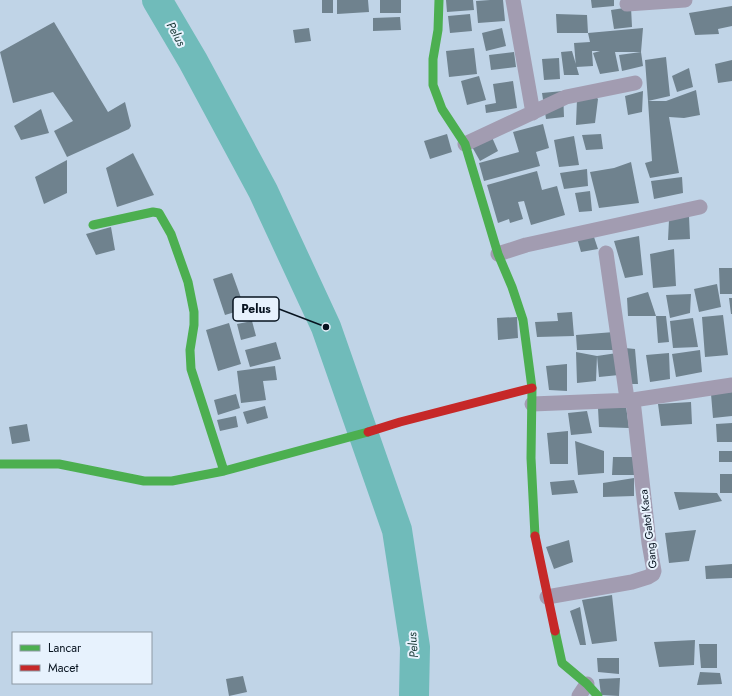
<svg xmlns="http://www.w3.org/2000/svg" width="732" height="696" font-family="Jost,sans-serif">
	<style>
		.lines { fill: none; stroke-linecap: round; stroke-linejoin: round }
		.river { stroke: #70bbba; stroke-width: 30 }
		.building { fill: #6f828e }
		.street { stroke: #a29cb1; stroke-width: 15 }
		.fast { stroke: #4caf50; stroke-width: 9 }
		.jam { stroke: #c62828; stroke-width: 9 }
		.labels { text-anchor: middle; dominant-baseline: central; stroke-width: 4; stroke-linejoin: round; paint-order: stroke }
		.street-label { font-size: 11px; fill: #07131f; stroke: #e7f2fd }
		.water-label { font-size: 12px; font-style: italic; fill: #183734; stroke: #e7f2fd }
		.leader { fill: none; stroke: #07131f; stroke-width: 1.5 }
		.callout-dot { fill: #07131f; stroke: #e7f2fd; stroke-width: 1.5 }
		.callout { fill: #e7f2fd; stroke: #07131f; stroke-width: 1.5 }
		.callout-label { font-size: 12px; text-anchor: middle; font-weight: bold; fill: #07131f }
	</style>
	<rect width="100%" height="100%" fill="#c0d4e7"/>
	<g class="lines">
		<path class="river" d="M157 0 193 61 263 191 326 327 397 530 415 647 414 696"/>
	</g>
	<path class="building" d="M322 0H333V13H322Z
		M337 0H368L369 12 337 14Z
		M380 0H401V13H380Z
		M446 0H473L474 10 447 12Z
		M490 0H503L505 21 478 23 476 1Z
		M591 0H614V6L592 8Z
		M732 6V26L718 29 719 34 695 35 689 13Z
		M631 7 632 27 614 29 611 10Z
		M470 14 472 31 450 33 448 16Z
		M556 14 587 15 588 33H557Z
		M400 17 401 30 373 31V18Z
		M54 22 108 112 125 102 131 126 129 129 67 157 54 131 73 121 53 92 13 103 0 52Z
		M309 28 311 41 295 43 293 30Z
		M502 28 506 46 486 51 482 33Z
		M643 28 641 52H615L619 71 600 74 593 53 600 51H592L593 66 576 67 574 43 590 42 588 33Z
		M474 48 477 74 449 77 446 51Z
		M572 51 579 75H564L561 52Z
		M514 52 516 67 491 70 489 55Z
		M641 52 643 66 622 71 619 55Z
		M666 57 670 96 648 101 645 60Z
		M559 58 560 79 544 80 542 59Z
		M732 60V81L718 83 715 64Z
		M689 68 693 87 677 92 672 76Z
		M479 76 486 100 467 105 461 81Z
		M513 81 517 108 486 113 485 105 496 103 493 84Z
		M696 90 700 115 684 118 669 117 679 173 650 178 645 163 652 161 648 101H666Z
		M563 91 564 117 546 119 542 93Z
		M643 91 642 112 628 115 625 96Z
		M596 97 598 99 595 123 576 125 577 99Z
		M41 109 49 133 21 140 14 126Z
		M543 124 549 148 536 152 540 166 484 181 479 163 519 152 513 132Z
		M447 134 452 152 430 159 424 141Z
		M601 134 603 149 586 150 582 135Z
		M491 135 498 151 480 161 471 145Z
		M574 136 579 165 559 167 554 140Z
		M133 153 154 195 117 207 106 168Z
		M67 160V193L44 204 35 177Z
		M631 162 639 203 599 208 590 172 614 168Z
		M587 169 588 186 564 189 560 173Z
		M537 171 542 190 557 186 565 215 531 225 524 201 518 202 523 219 510 223 509 219 498 223 487 185Z
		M682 177 683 193 654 199 651 181Z
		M590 191 592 211 579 212 575 193Z
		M689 216 690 239 668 240 669 220Z
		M111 227 115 250 96 255 86 234Z
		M593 234 598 249 581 252 577 238Z
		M639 236 643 275 625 278 614 241Z
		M674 249 676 286 653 288 650 254Z
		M719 268H732V294H720Z
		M232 273 245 309 225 315 213 279Z
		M717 284 721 307 699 312 694 289Z
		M648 292 656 316H628L627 298Z
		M691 294 690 313 670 318 666 295Z
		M729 298H732V314H731Z
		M572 312 574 336 537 337 535 322 558 321 557 313Z
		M723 315 728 355 705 357 702 317Z
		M656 316H666L669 342 658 343Z
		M517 317 518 338 498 340 497 318Z
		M693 318 698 347 673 348 670 321Z
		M252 321 256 336 241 340 237 324Z
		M229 323 241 364 218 371 206 330Z
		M614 332 615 350H577L576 335Z
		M276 342 281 359 250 367 245 350Z
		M625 348 635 349 638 384H629Z
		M700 350 702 372 676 377 672 354Z
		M576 352 597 356 596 381 577 383Z
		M617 353 619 375 599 377 597 356Z
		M669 353 670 379 650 382 646 355Z
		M567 364V391L549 390 546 366Z
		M275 366 277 380 263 381 266 400 241 403 237 371Z
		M732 392V416L713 418 711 394Z
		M236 394 240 408 218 415 214 400Z
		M691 402 692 424 661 426 658 404Z
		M265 406 268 418 247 424 243 412Z
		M626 406 629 428 599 427 598 408Z
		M587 411 592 433 571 435 568 413Z
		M236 416 238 427 220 431 217 420Z
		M732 423V442H717L716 424Z
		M27 424 30 441 12 444 9 427Z
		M568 431V464H550L547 433Z
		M575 441 604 451V473L578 475Z
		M719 451H732V462H719Z
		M613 457H633L635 475H612Z
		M720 474H732V493H720Z
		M634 478V496L603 497V483Z
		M574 480 578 493 552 495 550 482Z
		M674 492 717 493 722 501 679 510Z
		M696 530 689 561 669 563 665 533Z
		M569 540 573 562 554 569 546 547Z
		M732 564V578L706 579 705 566Z
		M612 595 617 641 592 644 582 600Z
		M580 607 586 645H580L570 611Z
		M695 640 694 665 659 667 654 642Z
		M699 644H717V668H701Z
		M597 658H619V674L598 672Z
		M700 672 720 673 722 684 697 685Z
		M243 676 247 692 229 696 226 679Z
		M620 678 619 696 601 695 599 679Z"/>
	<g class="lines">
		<path class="street" d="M513 0 533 113
			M627 4 685 0
			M465 144 566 97 635 83
			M606 253 627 399
			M498 254 526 245 700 207
			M532 404 633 400 732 385
			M547 597 632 582 648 577 653 574 654 571 649 543 633 400
			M579 696 587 684"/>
		<path class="fast" d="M439 0 438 30 433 59V85L442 109 465 144 498 254 512 287 523 320 532 388 531 458 535 536
			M93 225 153 212 159 213 171 234 188 282 194 312V325L190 350 191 369 224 471
			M0 464H59L144 481H172L224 471 368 432
			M555 631 562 663 587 684 598 696"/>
		<path class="jam" d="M368 432 400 422 532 388
			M535 536 555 631"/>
	</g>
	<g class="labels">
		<g class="street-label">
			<text transform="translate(648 529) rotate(-97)">Gang Gatot Kaca</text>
		</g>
		<g class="water-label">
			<text transform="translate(176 34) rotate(61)">Pelus</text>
			<text transform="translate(413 645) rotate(-94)">Pelus</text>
		</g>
	</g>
	<path class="leader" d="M326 327L279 309"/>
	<circle class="callout-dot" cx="326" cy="327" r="4"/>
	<rect class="callout" x="233" y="297" width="46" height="24" rx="4"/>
	<g class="callout-label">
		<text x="256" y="313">Pelus</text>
	</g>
	<rect x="12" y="632" width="140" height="52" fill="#e7f2fd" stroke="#8d99a4"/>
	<rect x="20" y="645" width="20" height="6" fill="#4caf50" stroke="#8d99a4"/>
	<text x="48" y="652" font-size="12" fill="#07131f">Lancar</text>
	<rect x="20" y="665" width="20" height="6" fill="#c62828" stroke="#8d99a4"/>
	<text x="48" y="672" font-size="12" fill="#07131f">Macet</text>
</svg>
